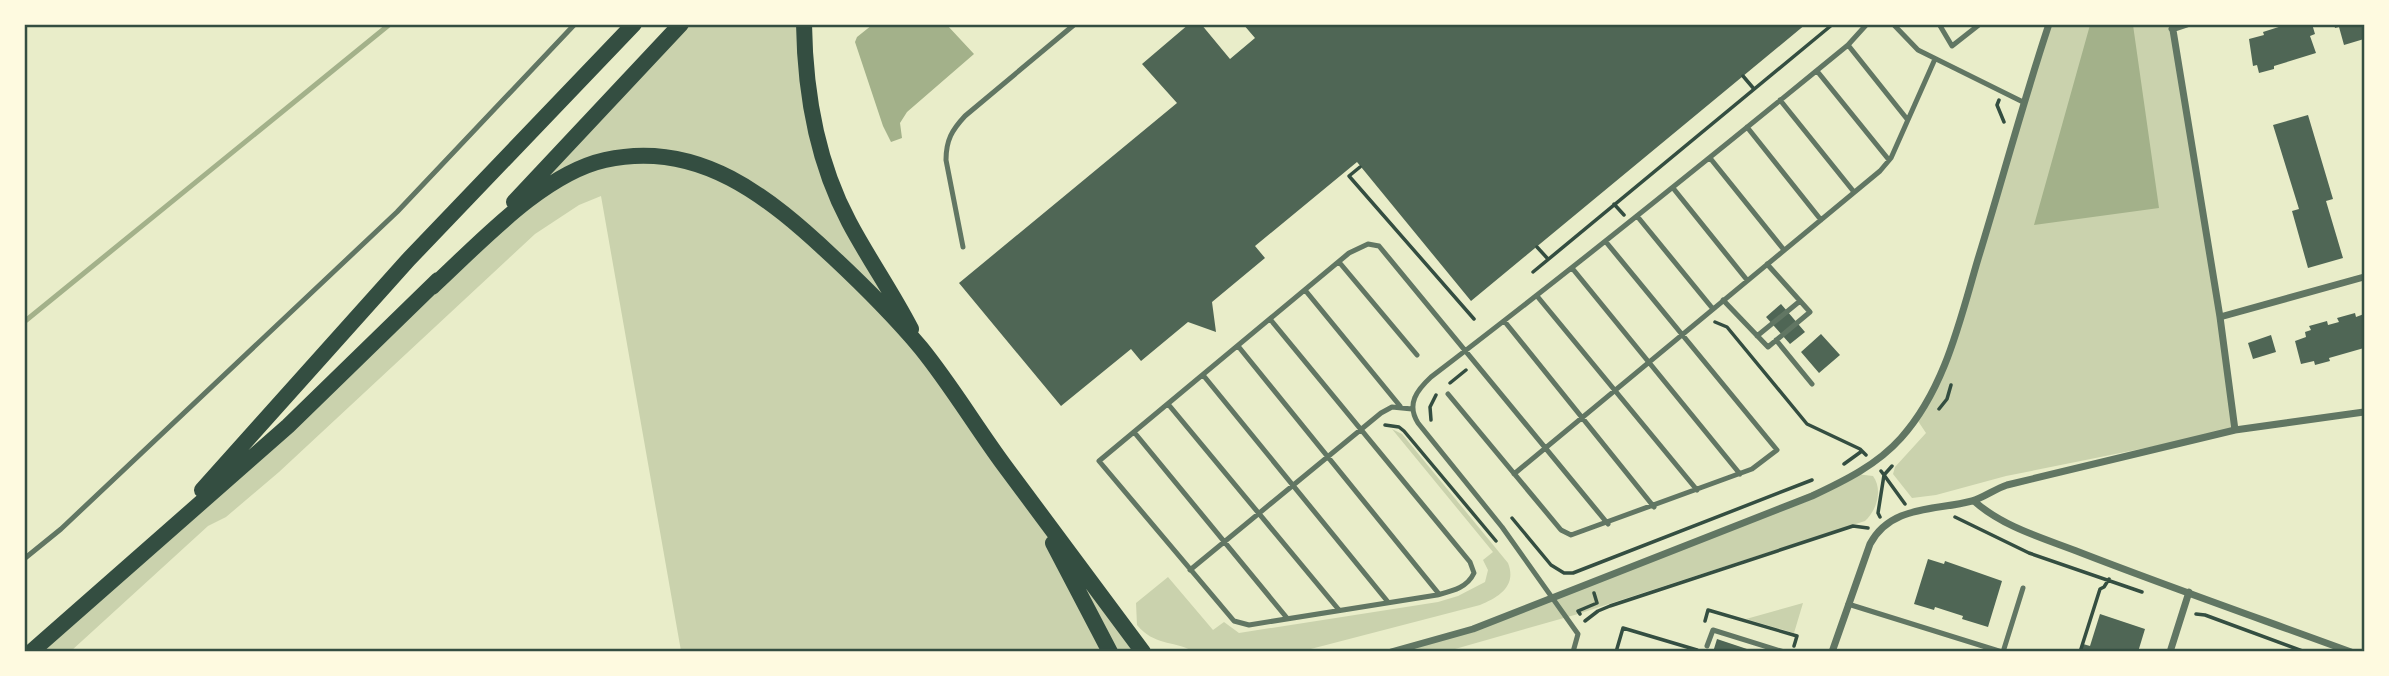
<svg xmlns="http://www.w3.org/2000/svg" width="2389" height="676" font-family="'Source Sans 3',sans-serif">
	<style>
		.green { fill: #cad2ad }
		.water { fill: #a3b18a }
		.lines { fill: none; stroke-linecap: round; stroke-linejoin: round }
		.stream { stroke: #a3b18a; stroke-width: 5 }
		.building { fill: #4f6655 }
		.path { stroke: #344e41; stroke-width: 3.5 }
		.service { stroke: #617663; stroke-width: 5 }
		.minor { stroke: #617663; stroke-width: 7 }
		.primary { stroke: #344e41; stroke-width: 16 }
		.neatline { fill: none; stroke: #344e41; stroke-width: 2.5 }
	</style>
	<rect width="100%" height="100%" fill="#e9edc9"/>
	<path class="green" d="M681 24 804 25 827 169 902 311 1143 651H681L601 196 579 205 535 234 279 472 226 517 208 526 71 651 31 652 432 287Z
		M2049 25H2172L2235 430 2006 476 1936 495 1912 498 1893 474 1895 467 1926 433 1916 418 1941 373Z
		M1392 429 1402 434 1508 563C1517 586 1499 597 1480 605L1303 651H1193C1171 640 1155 646 1137 625L1136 603 1168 577 1213 630 1224 622 1239 633 1438 602 1458 596 1485 582 1488 570 1483 560 1493 552Z
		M1856 474 1873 476C1883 490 1877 510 1865 521L1578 614 1448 651 1391 652 1439 640 1707 536Z
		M1803 603 1794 633 1746 619Z"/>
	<path class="water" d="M872 25H947L974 54 907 112 900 123 902 138 891 142 883 126 855 42 857 37Z
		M2090 25H2133L2159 208 2034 225Z"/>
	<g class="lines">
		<path class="stream" d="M24 322 390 24"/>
	</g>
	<path class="building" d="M1189 24H1201L1230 59 1255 38 1243 24H1806L1471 301 1357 162 1255 246 1265 258 1212 302 1216 332 1188 322 1141 361 1131 349 1061 406 959 283 1177 103 1142 64Z
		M2288 24H2312L2315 34 2310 36 2316 53 2274 66V69L2259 73 2257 65 2253 66 2249 39 2264 35 2263 32Z
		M2334 24H2364V39L2344 45 2339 27 2335 28Z
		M2308 115 2333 199 2326 201 2343 258 2308 268 2292 211 2299 209 2273 125Z
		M1781 304 1805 332 1790 344 1766 317Z
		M2355 313 2356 317 2364 314V348L2329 358 2330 361 2315 365 2314 361 2301 364 2295 341 2306 337 2305 332 2311 330 2309 326 2327 321 2328 325 2339 322 2337 318Z
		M1821 334 1840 355 1819 373 1801 352Z
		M2271 335 2276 352 2253 359 2248 343Z
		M1928 559 1944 564 1945 561 2002 581 1988 627 1962 619 1963 616 1935 607 1934 610 1914 604Z
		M2100 614 2145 629 2138 652H2080L2083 644 2090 646Z
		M1717 639 1753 651V652H1713Z"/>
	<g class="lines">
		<path class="path" d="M1743 76 1754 89
			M1999 100 1997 105 2004 122
			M1360 167 1349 176 1474 319
			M1614 204 1624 215
			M1537 247 1548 259
			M1533 272 1833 24
			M1715 322 1727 327 1807 424 1860 449 1866 455
			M1450 383 1466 370
			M1939 409 1947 399 1951 385
			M1431 420 1430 407 1436 395
			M1385 425 1399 427 1404 431 1496 541
			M1844 464 1862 451
			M1881 471 1884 475 1892 466
			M1884 475 1905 504
			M1880 517 1878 513 1884 475
			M1955 517 2029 553 2142 592
			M1512 518 1551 565 1564 573H1573L1812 480
			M1580 614 1578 611 1597 603 1594 593
			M2196 614 2205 615 2305 652
			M1585 621 1598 611 1610 606 1853 526 1868 528
			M1705 621 1708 610 1797 636 1794 646
			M1616 652 1623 628 1697 650
			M2080 652 2100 589 2104 587 2109 579"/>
		<path class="service" d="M1893 24 1918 50 2023 102
			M1939 24 1952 46 1980 24
			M1848 45 1907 119
			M1817 71 1889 160
			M1780 100 1854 192
			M1747 127 1821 220
			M1710 158 1784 250
			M1673 188 1747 280
			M1637 216 1713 309
			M963 247 946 160C946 140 952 130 965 116L1075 24
			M1339 262 1417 355
			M1572 268 1740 474
			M1305 290 1400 406
			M1537 296 1697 490
			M1723 300 1768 347 1810 312 1767 264
			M1270 319 1470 562 1474 573C1467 588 1452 591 1437 595L1249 625 1234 621 1099 461 1349 253 1368 244 1379 246 1608 524
			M1505 322 1654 507
			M1757 336 1800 301
			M1776 340 1812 384
			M1238 346 1439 594
			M1203 375 1388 602
			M1448 394 1561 530 1571 535 1752 469 1777 450 1606 242
			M1168 404 1339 610
			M1134 432 1287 618
			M1514 474 1880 171 1891 158 1935 59
			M24 559 61 529 397 212 575 24
			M1190 570 1381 413 1392 407 1412 409
			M1848 604 2002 652
			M1707 646 1713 630 1784 652
			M1573 652 1578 634 1502 527 1418 423C1406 404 1417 390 1431 377 1573 269 1710 158 1848 45L1867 24
			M2003 652 2023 588"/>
		<path class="minor" d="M2172 24 2220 317 2235 430
			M2172 29 2187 24
			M2220 317 2364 277
			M1974 501C2003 527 2043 538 2079 552 2169 587 2261 619 2351 652
			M1391 652 1473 629 1812 496C1844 481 1877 465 1901 438 1945 389 1960 320 1978 259 2002 181 2023 102 2049 24
			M1832 652 1870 544C1891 505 1934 511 1972 501 1983 498 1995 489 2007 485L2235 430 2364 412
			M2170 652 2189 592"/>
		<path class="primary" d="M804 24C805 92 817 162 849 222 868 258 892 292 911 329
			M514 202 681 24
			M432 287C479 244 542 174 605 160 699 139 769 197 833 257 864 286 894 316 921 348 951 385 976 427 1004 465 1050 527 1096 589 1143 652
			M202 490 409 259 634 24
			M1053 543 1110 652
			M31 652 288 426 438 280"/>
	</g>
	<rect width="2389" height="676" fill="none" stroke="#fefae0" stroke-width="52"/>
	<rect x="26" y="26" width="2337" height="624" class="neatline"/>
</svg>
